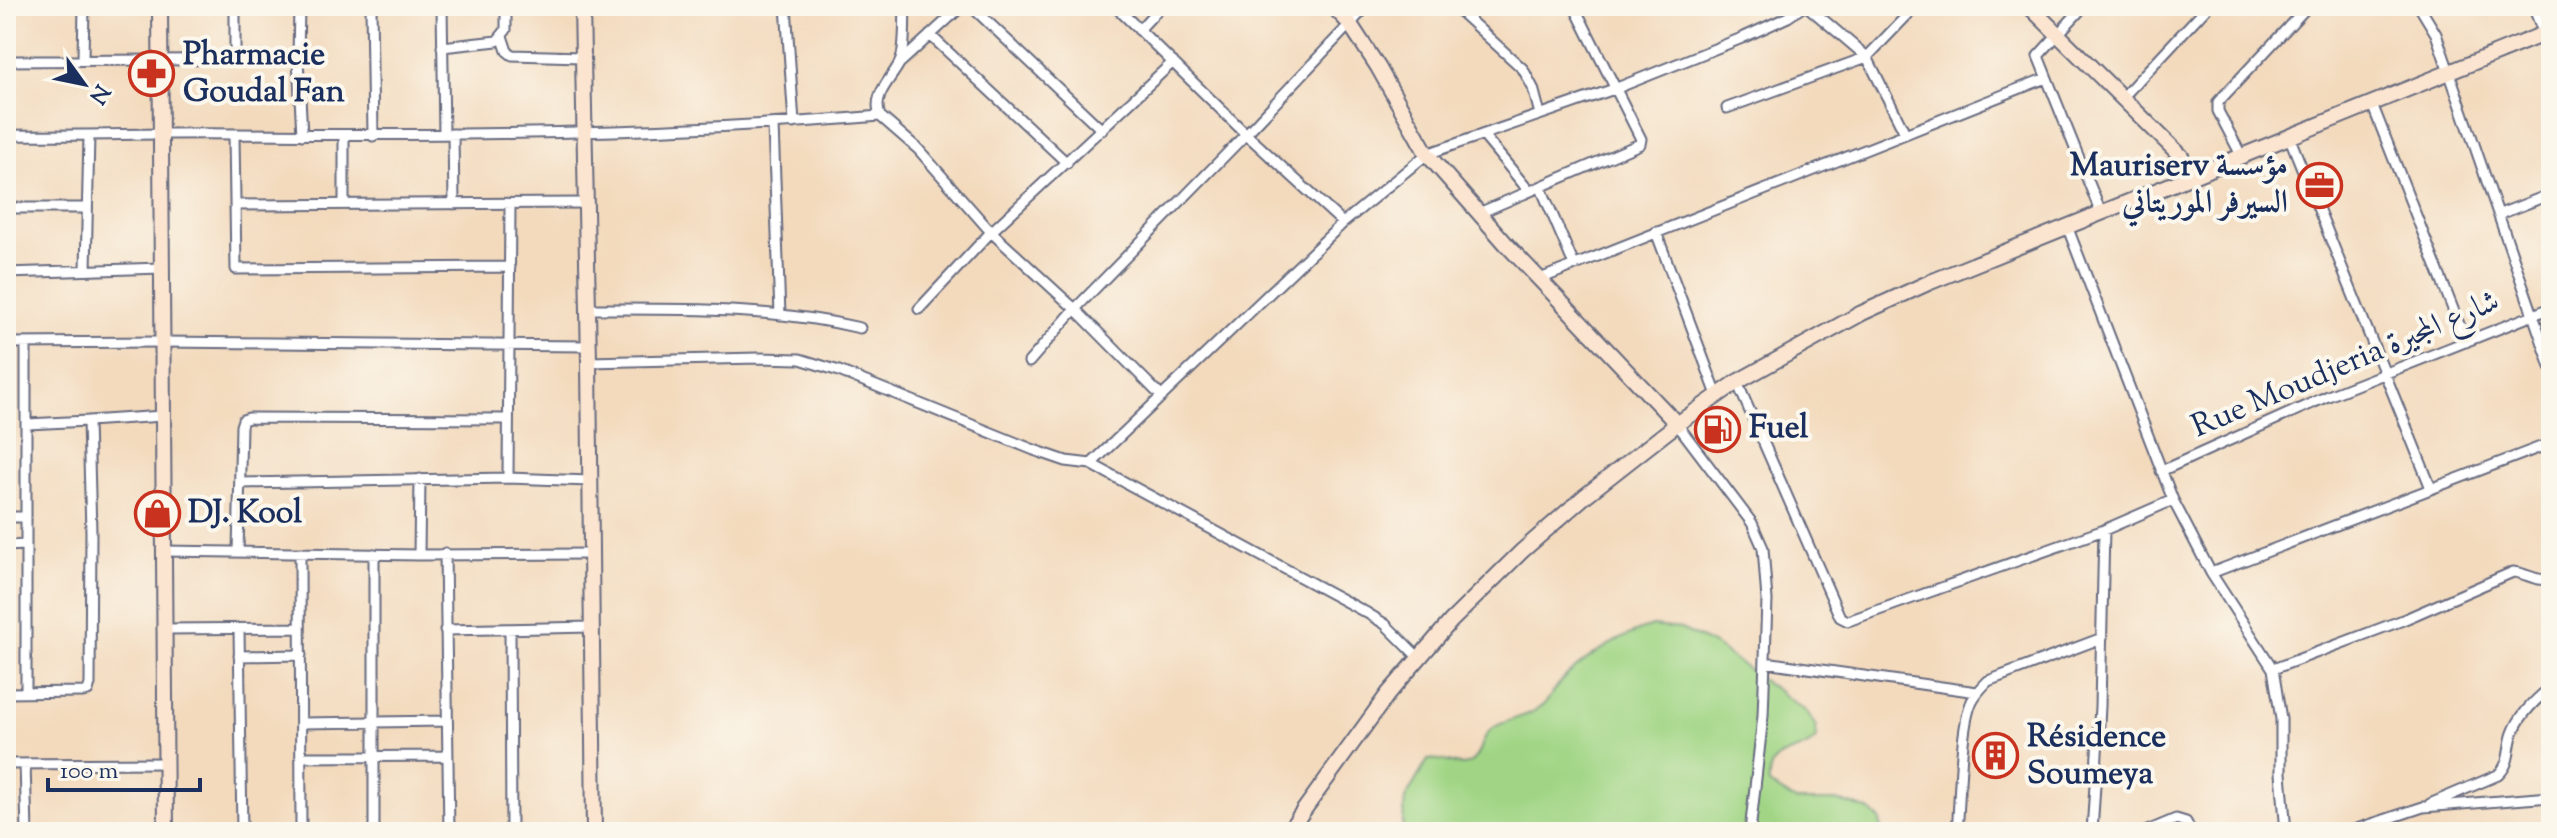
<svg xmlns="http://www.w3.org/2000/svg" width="2557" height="838" font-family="'Sorts Mill Goudy',Amiri,serif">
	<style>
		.green { fill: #a1d585; stroke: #5e8272; stroke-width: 2 }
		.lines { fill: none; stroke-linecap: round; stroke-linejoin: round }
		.street-casing { stroke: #676b7f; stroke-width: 13 }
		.secondary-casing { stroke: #676b7f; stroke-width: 18 }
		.street { stroke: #fff; stroke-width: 9 }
		.secondary { stroke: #fce5d0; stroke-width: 14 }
		.labels { text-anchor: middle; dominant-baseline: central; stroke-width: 8; stroke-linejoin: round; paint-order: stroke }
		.poi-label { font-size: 32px; font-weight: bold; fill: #1b2f5e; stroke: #fbf7ec; text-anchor: start }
		.street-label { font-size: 32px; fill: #1b2f5e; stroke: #fbf7ec }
	</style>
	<rect width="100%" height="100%" fill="#fbf7ec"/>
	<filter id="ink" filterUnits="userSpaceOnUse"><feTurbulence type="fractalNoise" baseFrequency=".0125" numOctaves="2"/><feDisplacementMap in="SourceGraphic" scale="16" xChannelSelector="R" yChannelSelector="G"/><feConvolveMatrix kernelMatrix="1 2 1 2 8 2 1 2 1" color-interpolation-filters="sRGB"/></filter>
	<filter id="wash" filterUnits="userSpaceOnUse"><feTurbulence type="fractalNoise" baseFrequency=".006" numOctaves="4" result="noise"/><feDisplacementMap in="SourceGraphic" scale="32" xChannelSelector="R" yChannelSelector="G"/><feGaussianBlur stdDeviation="1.8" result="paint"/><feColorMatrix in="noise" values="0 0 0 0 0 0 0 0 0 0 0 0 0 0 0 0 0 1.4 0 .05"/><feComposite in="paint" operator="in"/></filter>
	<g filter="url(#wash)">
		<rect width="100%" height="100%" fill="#f3dabd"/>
		<path class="green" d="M1652 626 1681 629 1713 644 1807 712 1815 725 1817 738C1799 758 1766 746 1769 784L1796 801H1835L1855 805 1869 810 1880 820 1881 832H1402L1405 799 1428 760C1445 756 1456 770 1470 763 1483 756 1480 737 1493 728 1508 718 1528 718 1543 705 1552 696 1557 684 1566 676 1591 654 1621 636 1652 626Z"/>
	</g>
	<g filter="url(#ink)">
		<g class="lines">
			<defs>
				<path id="street" d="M235 6V60
					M371 6 373 136
					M442 6 444 134
					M786 6 794 123
					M971 6 1102 130
					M1115 6 1246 134 1367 6
					M1454 6 1523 69 1533 88 1540 114
					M1807 6 1867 57 1905 133
					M2084 6 2038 56 2101 213
					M2419 6 2436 34 2551 367
					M2533 6 2544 34
					M1139 30 1161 6
					M930 35 1067 163
					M502 36 507 51 512 55 582 57
					M442 47 497 41 506 30V6
					M83 59 84 6
					M298 59 302 135
					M6 61 298 59 299 6
					M901 62 962 6
					M2122 98 2208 6
					M2372 104 2466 342
					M1727 108 1867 57 1916 6
					M880 116 918 149 991 232 1075 309 1162 397
					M773 125 780 315
					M234 134 236 269 510 267
					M453 134 454 204
					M6 135C83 136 160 133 237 134 451 136 666 134 880 116 872 95 890 81 899 64 906 53 904 20 905 6
					M1483 135 1529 191
					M2289 136 2431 488
					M2241 155 2218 111V102L2308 6
					M1541 188 1574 265
					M344 204V136
					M235 205 584 203
					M6 208H87
					M1479 213 1640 144 1641 139 1574 6
					M2500 214 2551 194
					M2067 226 2173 500 2211 573 2273 669 2281 719V773L2286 832
					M1656 232 1717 395
					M86 270 89 136
					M6 273 162 268
					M1540 279 2046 78
					M588 309C678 309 771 307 860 328
					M919 309 991 232 1173 62
					M6 343 162 342 589 346
					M26 343V692
					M589 362 758 358 800 359 839 371 1034 450 1066 461 1091 464 1367 613 1385 624 1419 658
					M1029 362 1075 309 1246 134 1343 223
					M1737 382 1840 617 1848 621 2104 530 2173 500
					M88 421 163 416
					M1677 424 1752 523 1763 548 1767 600 1763 716 1750 832
					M1091 464 1343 223 1427 154 1617 88 1742 38 1788 17 1804 6
					M2161 471 2328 396 2551 308
					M508 478 510 204
					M240 483 508 478 590 481
					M6 517H26
					M6 546 26 545
					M164 551 419 555 591 554
					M238 552 241 426 243 420 249 418 507 419
					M300 553 301 832
					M445 553 449 832
					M374 554V832
					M419 555 420 479
					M2211 573 2551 443
					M164 629 300 628
					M239 629 242 832
					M510 629 511 832
					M445 630 592 627
					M239 656 301 655
					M1765 662 1977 692
					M2273 669 2403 620 2513 572C2527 573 2537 583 2551 578
					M6 693 83 692 88 691 90 684 91 532 88 421 27 424
					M301 723 447 721
					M301 757 447 756
					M6 764 165 763
					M25 764 27 832
					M2430 804 2498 775C2512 762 2507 749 2513 733 2520 714 2536 699 2551 687
					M1957 832C1960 801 1960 726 1972 701 1976 693 1982 687 1988 681L2102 638
					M2092 832 2100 707 2104 530
					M2145 832 2176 819 2186 822 2191 832
					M2348 832 2423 807 2551 797"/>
				<path id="secondary" d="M160 6 166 832
					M582 6 589 362 594 832
					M1333 6 1350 24 1378 67 1427 154 1507 245 1677 424
					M2029 6 2181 156 2192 175
					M1288 832 1388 694 1451 621 1522 551 1585 496 1677 424 1737 382 1862 313 1928 283 2551 31"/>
			</defs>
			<use href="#street" class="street-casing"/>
			<use href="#secondary" class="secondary-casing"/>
			<use href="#street" class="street"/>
			<use href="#secondary" class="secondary"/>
		</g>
	</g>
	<defs>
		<symbol id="pharmacy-ring" viewBox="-11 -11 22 22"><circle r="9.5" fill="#fbf7ec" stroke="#c8321e" stroke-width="1.5"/><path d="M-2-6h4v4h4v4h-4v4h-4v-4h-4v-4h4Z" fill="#c8321e"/></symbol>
		<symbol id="office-ring" viewBox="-11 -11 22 22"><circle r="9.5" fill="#fbf7ec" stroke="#c8321e" stroke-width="1.5"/><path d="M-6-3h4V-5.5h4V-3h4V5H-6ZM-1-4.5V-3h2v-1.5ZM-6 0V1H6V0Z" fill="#c8321e"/></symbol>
		<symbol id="fuel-ring" viewBox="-11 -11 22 22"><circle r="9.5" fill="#fbf7ec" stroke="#c8321e" stroke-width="1.5"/><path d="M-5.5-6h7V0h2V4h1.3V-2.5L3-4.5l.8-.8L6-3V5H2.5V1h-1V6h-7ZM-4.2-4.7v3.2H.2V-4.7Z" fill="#c8321e"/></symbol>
		<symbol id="shop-ring" viewBox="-11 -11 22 22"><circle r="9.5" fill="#fbf7ec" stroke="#c8321e" stroke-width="1.5"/><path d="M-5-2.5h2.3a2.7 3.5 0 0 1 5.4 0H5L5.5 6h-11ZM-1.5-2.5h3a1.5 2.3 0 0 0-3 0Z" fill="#c8321e"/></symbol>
		<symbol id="building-ring" viewBox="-11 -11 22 22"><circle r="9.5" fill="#fbf7ec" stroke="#c8321e" stroke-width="1.5"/><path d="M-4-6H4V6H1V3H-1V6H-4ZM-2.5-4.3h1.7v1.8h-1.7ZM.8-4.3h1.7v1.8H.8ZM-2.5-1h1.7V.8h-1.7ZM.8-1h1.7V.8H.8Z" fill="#c8321e"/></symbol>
	</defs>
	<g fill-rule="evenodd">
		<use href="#pharmacy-ring" x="126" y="48" width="51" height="51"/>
		<use href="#office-ring" x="2294" y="160" width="51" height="51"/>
		<use href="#fuel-ring" x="1692" y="404" width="51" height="51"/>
		<use href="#shop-ring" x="132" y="488" width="51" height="51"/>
		<use href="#building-ring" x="1970" y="730" width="51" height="51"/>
	</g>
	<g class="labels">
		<g class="poi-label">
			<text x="183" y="56">Pharmacie<tspan x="183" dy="37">Goudal Fan</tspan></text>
			<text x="2288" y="167" text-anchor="end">Mauriserv مؤسسة<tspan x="2288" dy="37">السيرفر الموريتاني</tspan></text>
			<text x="1749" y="429">Fuel</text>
			<text x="188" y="514">DJ. Kool</text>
			<text x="2027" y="738">Résidence<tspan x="2027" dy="37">Soumeya</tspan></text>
		</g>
		<g class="street-label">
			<text transform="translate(2346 365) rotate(-23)">Rue Moudjeria شارع المجيرة</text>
		</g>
	</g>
	<rect width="2557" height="838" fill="none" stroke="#fbf7ec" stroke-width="32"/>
	<g transform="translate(84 84) rotate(123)" stroke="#fbf7ec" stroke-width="6" paint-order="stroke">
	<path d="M0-6L14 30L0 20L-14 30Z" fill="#1b2f5e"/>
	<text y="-12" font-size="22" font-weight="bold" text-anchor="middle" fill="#1b2f5e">N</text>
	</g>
	<path d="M48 778v12h152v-12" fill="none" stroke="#1b2f5e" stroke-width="4"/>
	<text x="60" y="778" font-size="24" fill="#1b2f5e" stroke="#fbf7ec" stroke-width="6" paint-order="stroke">100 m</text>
</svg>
